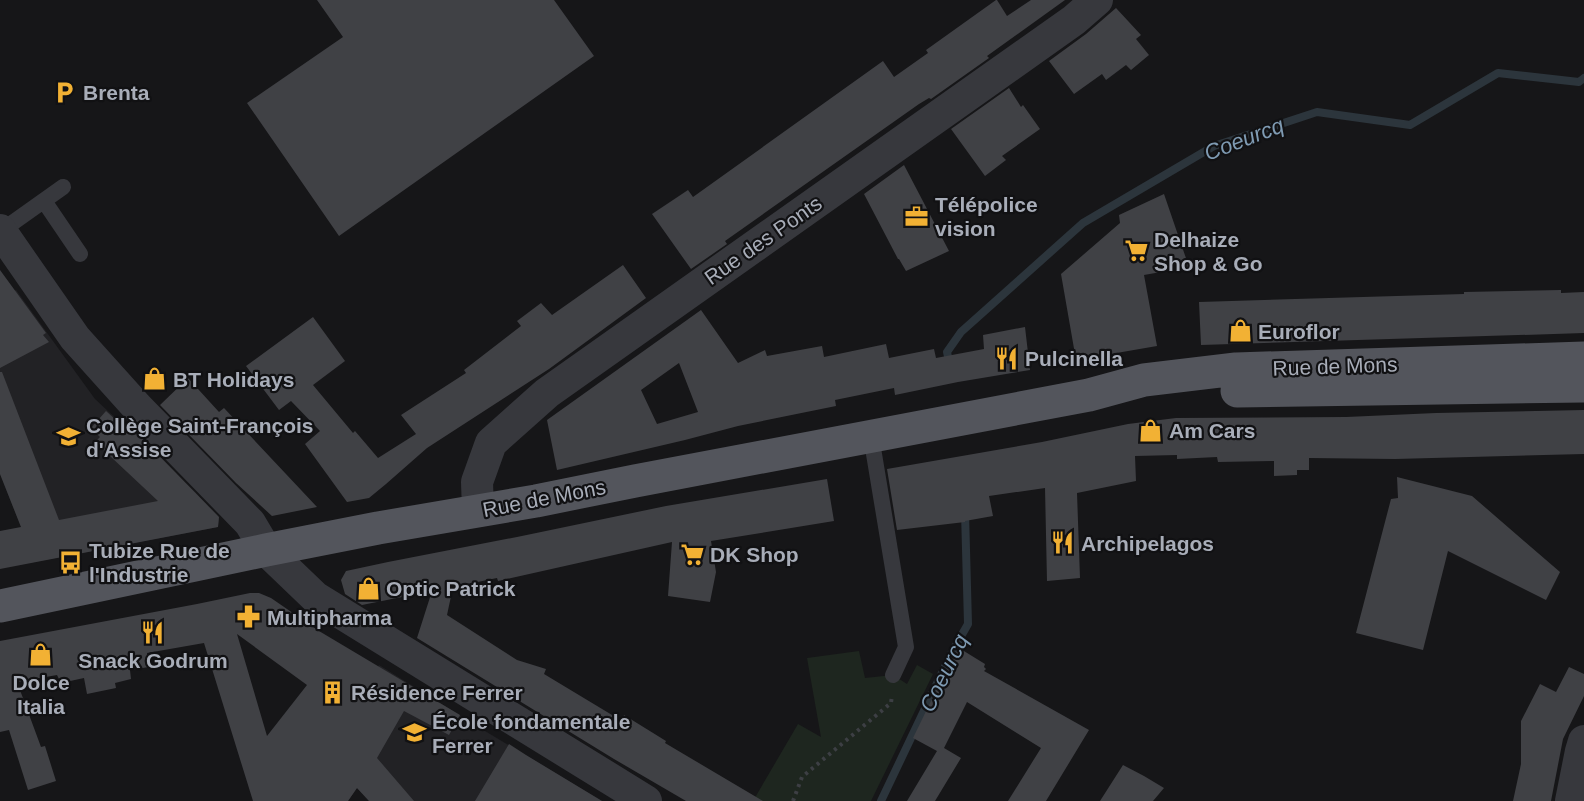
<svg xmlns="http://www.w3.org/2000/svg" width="1584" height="801" font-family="Arial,sans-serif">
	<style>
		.built { fill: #222225 }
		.green { fill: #1e261f }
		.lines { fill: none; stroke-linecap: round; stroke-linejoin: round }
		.stream { stroke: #2c353c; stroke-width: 8 }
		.building { fill: #404145; fill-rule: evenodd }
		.path { stroke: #3d3f44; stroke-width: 4; stroke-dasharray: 3 4.5; stroke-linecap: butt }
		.lane { stroke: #37383d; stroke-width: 16 }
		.street { stroke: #37383d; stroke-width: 32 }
		.primary { stroke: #53555c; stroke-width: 33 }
		.labels { text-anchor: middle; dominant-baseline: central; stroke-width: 4.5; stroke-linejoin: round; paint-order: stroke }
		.poi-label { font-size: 21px; font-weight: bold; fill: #a8adb8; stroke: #111113; text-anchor: start }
		.street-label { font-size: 21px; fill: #a8adb8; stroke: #111113 }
		.water-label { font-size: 22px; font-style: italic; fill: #7f9bb3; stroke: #111113 }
	</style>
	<rect width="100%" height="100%" fill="#161618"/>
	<path class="built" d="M16 290 95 399 195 492 219 519 218 527 29 563 21 527 0 474V298Z
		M379 665 485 731 602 801H369L357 788 348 801 351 715Z"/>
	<path class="green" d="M859 651 865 678 893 675 907 684 917 665 933 674 871 801H753L798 724 821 737 807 658Z"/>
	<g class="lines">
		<path class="stream" d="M950 366 947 352 961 332 1083 223 1214 146 1317 112 1410 125 1498 73 1579 82 1584 78
			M881 801 951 654 968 624 965 512"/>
	</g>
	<path class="building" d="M317 0H554L594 56 339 236 247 103 343 37Z
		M996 0H997L1007 16 1031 0H1065L987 56 989 58 931 99 929 98 919 104 725 241 727 244 691 269 652 214 688 190 693 197 883 61 894 77 928 53 926 50Z
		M1116 8 1141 35 1136 39 1149 55 1131 70 1126 65 1106 80 1102 74 1074 94 1049 61 1086 34Z
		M1009 88 1021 107 1023 105 1040 129 1002 156 1006 160 985 176 951 129Z
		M904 165 949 251 906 271 899 259H898L864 194Z
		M1164 194 1189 267 1144 275 1157 346 1076 360 1061 274 1120 223 1119 215Z
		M623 265 646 298 549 369 427 448 386 484 369 498 347 502 305 444 320 431 291 401 279 410 246 366 313 317 345 361 313 385 353 433 355 431 378 458 416 434 401 415 466 373 464 370 521 326 517 321 541 303 552 315Z
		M0 270 46 333 43 335 49 342 0 368Z
		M1561 290V293L1584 292V333L1201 345 1199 302 1464 294V292Z
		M701 310 738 363 765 350 767 356 822 346 824 357 886 344 889 358 934 349 936 358 984 349 983 335 1025 327 1030 370 958 382 895 395 894 388 835 400 836 406 738 426 685 440 557 470 547 420ZM679 363 698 412 657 424 641 390Z
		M0 372H2L59 520 158 501 95 442 100 437 91 428 106 411 130 433 134 430 219 517 218 527 0 569V531L21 527 0 474Z
		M188 378 219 412 224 408 317 507 272 516 236 483 160 405Z
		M1584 410V454L1395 459 1309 458V470H1297V475L1274 476V461L1218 462 1217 457 1177 459V455L1135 456 1136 481 1077 493 1080 578 1047 581 1045 488 989 496 993 516 965 521V522L897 530 887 469 1042 442 1128 424 1176 418 1346 417 1436 413Z
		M1397 477 1472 496 1560 572 1546 600 1448 551 1423 650 1356 633 1391 499 1398 498Z
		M827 479 834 521 711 541 716 572 710 602 668 596 672 542 498 581 497 578 453 587 447 615 517 660 546 669 544 674 622 721 624 715 666 741 665 743 763 801H686L614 759 417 638 432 591 362 605 345 594 341 580 346 571 388 562 517 537 666 506Z
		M250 593H259L271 598 319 631 460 715 449 735 404 711 377 758 414 801H369L357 788 348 801H253L204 643 147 653 149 667 130 670 131 679 115 683 116 688 87 694 84 678 61 683 57 675 17 682 41 747 45 746 56 781 28 790 9 730 0 732V641L197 604ZM237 634 307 685 267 736Z
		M959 648 985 664 984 667 986 669 984 671 1089 730 1046 801H1008L1041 748 967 702 944 748 961 758 935 801H907L937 751 913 738 947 668Z
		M1569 667 1584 674V696L1563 739 1551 801H1513L1521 764V721L1540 684 1556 692Z
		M509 744 526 755 602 801H475Z
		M1123 765 1144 776 1164 788 1153 801H1100Z"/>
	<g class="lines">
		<path class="path" d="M793 801 802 777 891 703 892 695"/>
		<path class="lane" d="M44 201 80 254
			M1 231 63 187
			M871 436 906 647 893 675"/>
		<path class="street" d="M0 230 75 338 137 407 250 523 266 550 315 597 646 801
			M478 511 477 482 491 443 547 393 1074 20 1097 0
			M1571 801 1581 751 1584 741"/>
		<path class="primary" d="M1237 391 1584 386
			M0 606 266 550 378 528 536 501 635 481 1089 395 1144 380 1236 369 1584 358"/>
	</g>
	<defs>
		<symbol id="parking-bare" viewBox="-9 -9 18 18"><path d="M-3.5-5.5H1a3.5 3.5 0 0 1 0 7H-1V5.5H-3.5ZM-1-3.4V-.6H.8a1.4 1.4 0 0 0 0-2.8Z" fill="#f2b134" stroke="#111113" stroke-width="2.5" paint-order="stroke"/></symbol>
		<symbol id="office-bare" viewBox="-9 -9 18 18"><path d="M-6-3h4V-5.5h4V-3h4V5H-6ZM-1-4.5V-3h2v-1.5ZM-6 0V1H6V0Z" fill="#f2b134" stroke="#111113" stroke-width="2.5" paint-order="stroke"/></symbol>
		<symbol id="supermarket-bare" viewBox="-9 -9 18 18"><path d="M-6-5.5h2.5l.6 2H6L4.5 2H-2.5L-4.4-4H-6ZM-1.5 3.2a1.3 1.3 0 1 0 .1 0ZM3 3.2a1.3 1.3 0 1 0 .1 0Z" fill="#f2b134" stroke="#111113" stroke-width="2.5" paint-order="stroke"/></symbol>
		<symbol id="shop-bare" viewBox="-9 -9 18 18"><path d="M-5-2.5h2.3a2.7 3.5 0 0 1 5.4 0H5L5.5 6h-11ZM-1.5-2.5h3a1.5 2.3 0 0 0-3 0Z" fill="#f2b134" stroke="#111113" stroke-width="2.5" paint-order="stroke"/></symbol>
		<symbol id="restaurant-bare" viewBox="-9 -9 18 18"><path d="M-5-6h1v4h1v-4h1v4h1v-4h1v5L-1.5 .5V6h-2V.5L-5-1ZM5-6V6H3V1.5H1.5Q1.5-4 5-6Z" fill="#f2b134" stroke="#111113" stroke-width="2.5" paint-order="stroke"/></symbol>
		<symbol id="school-bare" viewBox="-9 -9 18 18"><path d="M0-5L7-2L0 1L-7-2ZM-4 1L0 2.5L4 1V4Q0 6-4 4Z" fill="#f2b134" stroke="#111113" stroke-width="2.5" paint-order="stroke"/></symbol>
		<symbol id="bus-bare" viewBox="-9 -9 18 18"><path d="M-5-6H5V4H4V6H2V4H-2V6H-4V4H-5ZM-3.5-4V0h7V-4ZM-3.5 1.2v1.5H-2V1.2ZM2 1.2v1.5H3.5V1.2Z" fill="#f2b134" stroke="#111113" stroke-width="2.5" paint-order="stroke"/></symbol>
		<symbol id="pharmacy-bare" viewBox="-9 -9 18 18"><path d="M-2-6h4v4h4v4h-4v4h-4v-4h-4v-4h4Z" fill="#f2b134" stroke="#111113" stroke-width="2.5" paint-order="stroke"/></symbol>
		<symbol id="building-bare" viewBox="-9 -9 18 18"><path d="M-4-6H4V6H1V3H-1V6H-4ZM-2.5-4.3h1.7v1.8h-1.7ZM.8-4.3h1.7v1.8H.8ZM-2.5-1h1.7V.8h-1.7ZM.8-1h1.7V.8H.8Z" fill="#f2b134" stroke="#111113" stroke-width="2.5" paint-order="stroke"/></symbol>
	</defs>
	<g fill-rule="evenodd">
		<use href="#parking-bare" x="48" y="76" width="33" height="33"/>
		<use href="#office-bare" x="900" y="200" width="33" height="33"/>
		<use href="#supermarket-bare" x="1120" y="234" width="33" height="33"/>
		<use href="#shop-bare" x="1224" y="314" width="33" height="33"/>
		<use href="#restaurant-bare" x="990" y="342" width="33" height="33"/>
		<use href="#shop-bare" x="138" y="362" width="33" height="33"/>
		<use href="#shop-bare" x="1134" y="414" width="33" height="33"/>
		<use href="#school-bare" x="52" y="420" width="33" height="33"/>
		<use href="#restaurant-bare" x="1046" y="526" width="33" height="33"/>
		<use href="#supermarket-bare" x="676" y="538" width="33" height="33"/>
		<use href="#bus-bare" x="54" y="546" width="33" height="33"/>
		<use href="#shop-bare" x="352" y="572" width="33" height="33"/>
		<use href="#pharmacy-bare" x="232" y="600" width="33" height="33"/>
		<use href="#restaurant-bare" x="136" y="616" width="33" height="33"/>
		<use href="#shop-bare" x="24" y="638" width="33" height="33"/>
		<use href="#building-bare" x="316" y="676" width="33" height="33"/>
		<use href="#school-bare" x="398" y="716" width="33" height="33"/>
	</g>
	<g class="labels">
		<g class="poi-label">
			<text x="83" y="92">Brenta</text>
			<text x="935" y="204">Télépolice<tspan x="935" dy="24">vision</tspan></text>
			<text x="1154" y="239">Delhaize<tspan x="1154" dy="24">Shop &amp; Go</tspan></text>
			<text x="1258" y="331">Euroflor</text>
			<text x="1025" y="358">Pulcinella</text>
			<text x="173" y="379">BT Holidays</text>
			<text x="86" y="425">Collège Saint-François<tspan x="86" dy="24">d'Assise</tspan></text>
			<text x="1169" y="430">Am Cars</text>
			<text x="1081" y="543">Archipelagos</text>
			<text x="89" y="550">Tubize Rue de<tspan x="89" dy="24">l'Industrie</tspan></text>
			<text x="710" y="554">DK Shop</text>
			<text x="386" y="588">Optic Patrick</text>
			<text x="267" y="617">Multipharma</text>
			<text x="153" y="660" text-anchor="middle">Snack Godrum</text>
			<text x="41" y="682" text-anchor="middle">Dolce<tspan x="41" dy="24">Italia</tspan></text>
			<text x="351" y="692">Résidence Ferrer</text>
			<text x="432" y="721">École fondamentale<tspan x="432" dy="24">Ferrer</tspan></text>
		</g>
		<g class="street-label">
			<text transform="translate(763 240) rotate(-35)">Rue des Ponts</text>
			<text transform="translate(1335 366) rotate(-2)">Rue de Mons</text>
			<text transform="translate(544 498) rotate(-11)">Rue de Mons</text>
		</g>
		<g class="water-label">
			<text transform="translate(1244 139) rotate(-21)">Coeurcq</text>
			<text transform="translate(944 673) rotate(-64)">Coeurcq</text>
		</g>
	</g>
</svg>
